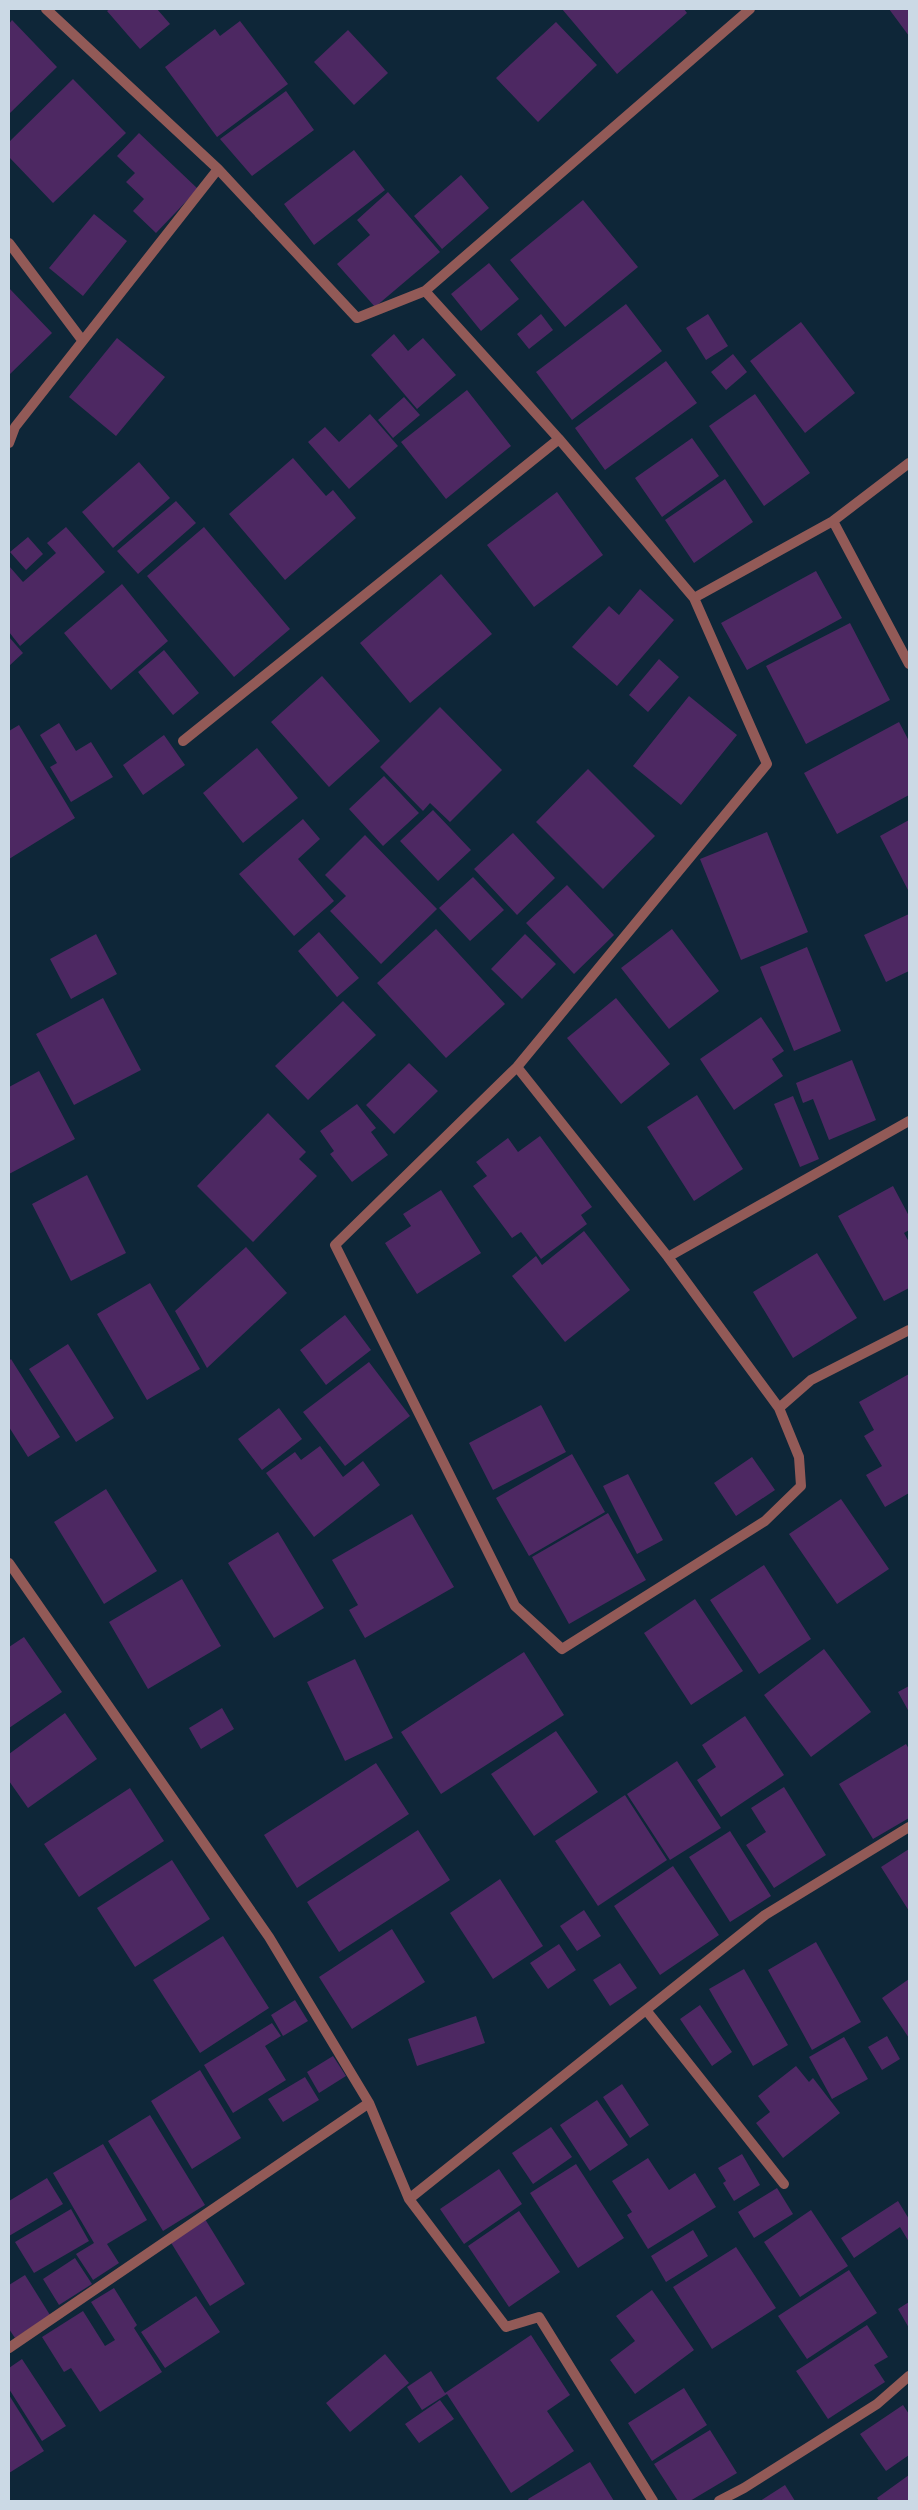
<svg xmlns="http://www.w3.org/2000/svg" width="918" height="2510" font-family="'Golos Text',sans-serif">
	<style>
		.building { fill: #4d2862 }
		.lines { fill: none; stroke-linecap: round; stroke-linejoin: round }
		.minor { stroke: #925a57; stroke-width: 10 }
	</style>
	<rect width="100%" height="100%" fill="#0e2638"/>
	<path class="building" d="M110 9H157L170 24 140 49 107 11Z
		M562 9H684L687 13 617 74Z
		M889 9H909V36Z
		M12 20 57 67 9 114V24Z
		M240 21 288 84 217 137 165 67 215 29 220 36Z
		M556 22 597 65 538 122 496 78Z
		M348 30 388 73 354 105 314 62Z
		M73 79 126 133 53 203 9 157V142Z
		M286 91 314 130 252 176 220 139Z
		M139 133 198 189 156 233 133 211 144 199 126 182 135 173 117 156Z
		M354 150 385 190 314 245 284 204Z
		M461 175 489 208 442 249 414 216Z
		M388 192 440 252 375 307 337 264 370 235 357 220Z
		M583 200 638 267 565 327 510 260Z
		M94 214 127 241 83 296 49 268Z
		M489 263 519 299 481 331 451 294Z
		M9 288 52 333 9 375Z
		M626 304 662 351 572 420 536 372Z
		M541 314 553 330 529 349 517 334Z
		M708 314 728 346 706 360 686 328Z
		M801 322 855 393 805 433 750 361Z
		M394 334 408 351 423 338 456 375 417 409 371 355Z
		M117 338 165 377 116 436 69 397Z
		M733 354 747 372 726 390 711 372Z
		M666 361 697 403 605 470 575 428Z
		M467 390 511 446 446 499 401 442Z
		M755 394 810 473 764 506 709 426Z
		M404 397 420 415 393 438 378 420Z
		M370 414 398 446 349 489 308 442 325 427 339 442Z
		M692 438 719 476 662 517 635 478Z
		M293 458 326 496 333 490 356 518 285 580 229 514Z
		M139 462 170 498 113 548 82 512Z
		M725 479 753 522 694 563 665 520Z
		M557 492 603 555 534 607 487 545Z
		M176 501 196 523 138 574 117 551Z
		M66 527 105 572 20 646 9 632V566L23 582 56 553 47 543Z
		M204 527 290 629 234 677 147 576Z
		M28 537 43 554 26 570 10 552Z
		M816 571 842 618 747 670 721 623Z
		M441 574 492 634 410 703 360 643Z
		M122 584 168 641 111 690 64 633Z
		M640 589 674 620 617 686 572 647 609 606 619 615Z
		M850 623 890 700 806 744 766 666Z
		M9 637 23 653 9 666Z
		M164 650 199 693 173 715 138 672Z
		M659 659 679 677 648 712 629 695Z
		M322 676 380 741 329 787 271 722Z
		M689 696 737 735 681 805 633 766Z
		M440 707 502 770 450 822 430 803 423 811 380 767Z
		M899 722 909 741V795L837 834 804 773Z
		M59 723 76 751 91 742 113 777 71 802 50 767 57 763 40 735Z
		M19 725 75 818 9 859V731Z
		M164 735 185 765 143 795 123 765Z
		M257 748 298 798 243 843 203 793Z
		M588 769 655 836 603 889 536 822Z
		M384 776 419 813 383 846 349 809Z
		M433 810 471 850 438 881 400 841Z
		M303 819 320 839 298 859 334 901 294 936 239 874Z
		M909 820V892L880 836Z
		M767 832 808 932 741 960 700 859Z
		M513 833 555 878 517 915 474 869Z
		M365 835 437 909 381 964 330 911 346 896 325 875Z
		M473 877 504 910 470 941 439 908Z
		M567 885 614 935 574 974 526 923Z
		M909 914V971L886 982 864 935Z
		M436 929 505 1004 446 1058 377 983Z
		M672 929 719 991 669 1029 621 968Z
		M319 932 359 978 337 997 298 951Z
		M96 934 117 974 71 999 50 959Z
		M525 934 556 964 522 999 491 969Z
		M807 947 841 1031 794 1051 760 967Z
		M103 998 141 1070 74 1105 36 1034Z
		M616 998 670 1064 621 1104 567 1038Z
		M343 1001 376 1035 308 1100 275 1066Z
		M761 1017 784 1051 772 1059 783 1076 734 1110 700 1059Z
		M852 1060 876 1120 829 1140 813 1099 803 1103 796 1083Z
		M409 1063 438 1091 394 1134 366 1105Z
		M39 1071 75 1139 9 1174V1087Z
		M697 1095 743 1169 694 1201 647 1127Z
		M793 1096 819 1159 800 1167 774 1104Z
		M357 1104 376 1128 371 1132 388 1155 352 1182 330 1154 334 1151 320 1131Z
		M268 1113 306 1152 299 1159 317 1176 253 1242 197 1186Z
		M540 1136 592 1207 581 1215 587 1224 541 1259 521 1232 512 1238 473 1186 487 1176 476 1162 508 1138 518 1152Z
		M87 1175 126 1253 71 1281 32 1204Z
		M893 1186 909 1216V1230L904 1233 909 1242V1288L884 1301 838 1216Z
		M441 1190 481 1253 417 1294 385 1243 411 1226 403 1214Z
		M584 1231 630 1290 565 1342 512 1276 536 1256 542 1265Z
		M246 1247 287 1293 207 1368 175 1311Z
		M817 1253 857 1318 793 1358 753 1292Z
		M150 1283 200 1369 147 1400 97 1314Z
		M345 1315 371 1350 326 1385 300 1350Z
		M68 1344 114 1418 76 1442 29 1369Z
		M11 1359 60 1437 28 1457 9 1427V1361Z
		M369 1362 410 1416 345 1466 303 1412Z
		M909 1374V1493L885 1507 866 1475 882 1466 864 1436 874 1430 859 1402Z
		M541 1405 566 1452 493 1490 469 1443Z
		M279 1408 302 1439 262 1470 238 1439Z
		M320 1446 343 1477 363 1461 380 1485 314 1537 266 1473 295 1452 301 1460Z
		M572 1454 605 1512 529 1556 496 1498Z
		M752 1457 775 1490 736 1516 714 1483Z
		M628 1474 663 1540 637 1554 603 1486Z
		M106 1489 157 1571 104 1604 54 1522Z
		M841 1499 889 1569 837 1604 789 1534Z
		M608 1513 646 1580 569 1624 532 1557Z
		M412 1514 454 1587 365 1638 349 1610 358 1605 332 1560Z
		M278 1532 324 1608 274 1638 228 1563Z
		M764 1565 811 1639 759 1674 710 1600Z
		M182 1579 221 1646 148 1689 109 1622Z
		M695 1599 743 1671 691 1705 644 1633Z
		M24 1637 62 1692 9 1728V1647Z
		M824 1649 871 1712 811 1757 764 1695Z
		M524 1652 564 1715 441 1794 401 1732Z
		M355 1659 393 1738 345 1761 307 1682Z
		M909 1686V1712L898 1692Z
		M222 1708 234 1729 201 1749 189 1728Z
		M65 1713 97 1759 28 1808 9 1781V1754Z
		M745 1716 784 1775 721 1817 697 1780 716 1767 702 1745Z
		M556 1731 598 1792 534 1836 491 1774Z
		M906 1744 909 1749V1818L873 1839 839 1784Z
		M677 1761 721 1828 670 1860 627 1794Z
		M376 1763 409 1814 297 1888 264 1835Z
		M784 1787 826 1855 774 1888 746 1845 766 1832 751 1808Z
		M130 1788 164 1841 79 1897 44 1844Z
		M625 1795 667 1860 598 1906 555 1841Z
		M418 1830 450 1880 339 1952 307 1902Z
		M730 1831 771 1896 730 1922 689 1857Z
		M909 1849V1911L881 1867Z
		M172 1860 210 1919 135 1967 97 1908Z
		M673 1866 719 1935 660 1975 614 1906Z
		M500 1879 543 1946 493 1979 450 1913Z
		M584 1910 601 1936 577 1951 560 1926Z
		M392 1929 425 1982 352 2029 319 1977Z
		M223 1936 269 2008 200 2053 153 1980Z
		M816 1942 861 2022 812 2050 768 1970Z
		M559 1944 576 1970 548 1989 530 1963Z
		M620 1963 637 1988 610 2006 593 1980Z
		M744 1969 788 2045 753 2066 709 1989Z
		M909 1979V2038L882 1998Z
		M295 2000 308 2021 283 2036 271 2015Z
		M700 2005 732 2052 712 2066 680 2019Z
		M476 2016 485 2043 417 2066 408 2039Z
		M272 2023 281 2036 265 2046 286 2080 233 2113 204 2065Z
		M887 2036 900 2059 882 2070 868 2047Z
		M844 2037 868 2079 832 2099 809 2057Z
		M333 2056 346 2076 319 2093 307 2072Z
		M796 2066 809 2082 813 2078 840 2113 783 2158 756 2123 770 2112 758 2096Z
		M200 2070 241 2138 192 2169 151 2101Z
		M305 2077 319 2100 283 2122 268 2099Z
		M622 2084 649 2125 630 2138 603 2097Z
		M597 2100 628 2145 590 2171 560 2125Z
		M150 2115 205 2205 163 2231 108 2141Z
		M551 2127 572 2157 533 2184 512 2153Z
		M103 2144 147 2220 107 2244 119 2263 93 2280 76 2254 94 2243 53 2173Z
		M742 2154 760 2185 734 2201 723 2183 726 2181 718 2168Z
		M648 2158 669 2190 695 2173 716 2207 648 2249 627 2215 632 2212 612 2181Z
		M576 2164 624 2238 578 2268 530 2193Z
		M499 2169 522 2204 464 2244 440 2209Z
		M47 2178 63 2204 9 2236V2201Z
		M777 2188 793 2214 754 2238 738 2212Z
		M898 2201 909 2219V2242L900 2227 854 2258 841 2238Z
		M71 2209 89 2241 34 2273 15 2242Z
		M811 2210 848 2266 800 2297 764 2242Z
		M519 2211 560 2272 509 2307 468 2246Z
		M205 2219 245 2284 210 2306 170 2241Z
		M693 2230 708 2256 666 2282 651 2256Z
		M736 2247 776 2308 712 2349 673 2287Z
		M75 2258 92 2284 59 2305 43 2279Z
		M849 2270 877 2313 807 2359 778 2316Z
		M25 2275 50 2315 15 2338 9 2329V2285Z
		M114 2288 137 2325 134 2328 162 2372 100 2412 71 2368 64 2372 42 2337 83 2311 105 2346 115 2340 91 2302Z
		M652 2290 694 2350 635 2394 610 2360 635 2341 616 2316Z
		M196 2296 220 2332 165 2368 141 2332Z
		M909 2302V2328L898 2309Z
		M867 2325 888 2357 874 2365 885 2382 828 2419 796 2371Z
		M531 2335 570 2395 547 2411 574 2451 511 2493 447 2394 422 2410 407 2387 431 2371 445 2393Z
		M385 2354 409 2383 350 2432 326 2403Z
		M22 2359 66 2426 42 2441 9 2389V2368Z
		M684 2388 707 2425 652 2461 628 2423Z
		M9 2395 44 2451 9 2473Z
		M440 2400 454 2419 419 2443 405 2424Z
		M903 2405 909 2414V2455L886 2471 860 2434Z
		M710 2430 737 2473 690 2501H678L654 2464Z
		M590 2462 614 2501H529L528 2499Z
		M909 2475V2501H879L877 2498Z
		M785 2485 795 2501H760Z"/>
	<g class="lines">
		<path class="minor" d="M46 9 218 169 357 318 425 291 750 9
			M9 243 82 340
			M425 291 559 439 694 598
			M9 443 15 427 218 169
			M833 521 909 463
			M909 664 833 521 694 598 767 764 517 1067 335 1245 515 1606 562 1649 765 1521 801 1486 799 1457 779 1408 811 1380 909 1330
			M183 741 559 439
			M517 1067 668 1257 909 1121
			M668 1257 779 1408
			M9 1563 269 1937 369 2103 409 2199 506 2327 539 2317 653 2501
			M646 2010 784 2184
			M409 2199 765 1915 909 1827
			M9 2348 369 2103
			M719 2501 744 2488 877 2404 909 2376"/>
	</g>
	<rect width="918" height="2510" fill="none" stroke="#cbd9e5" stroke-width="20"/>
</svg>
